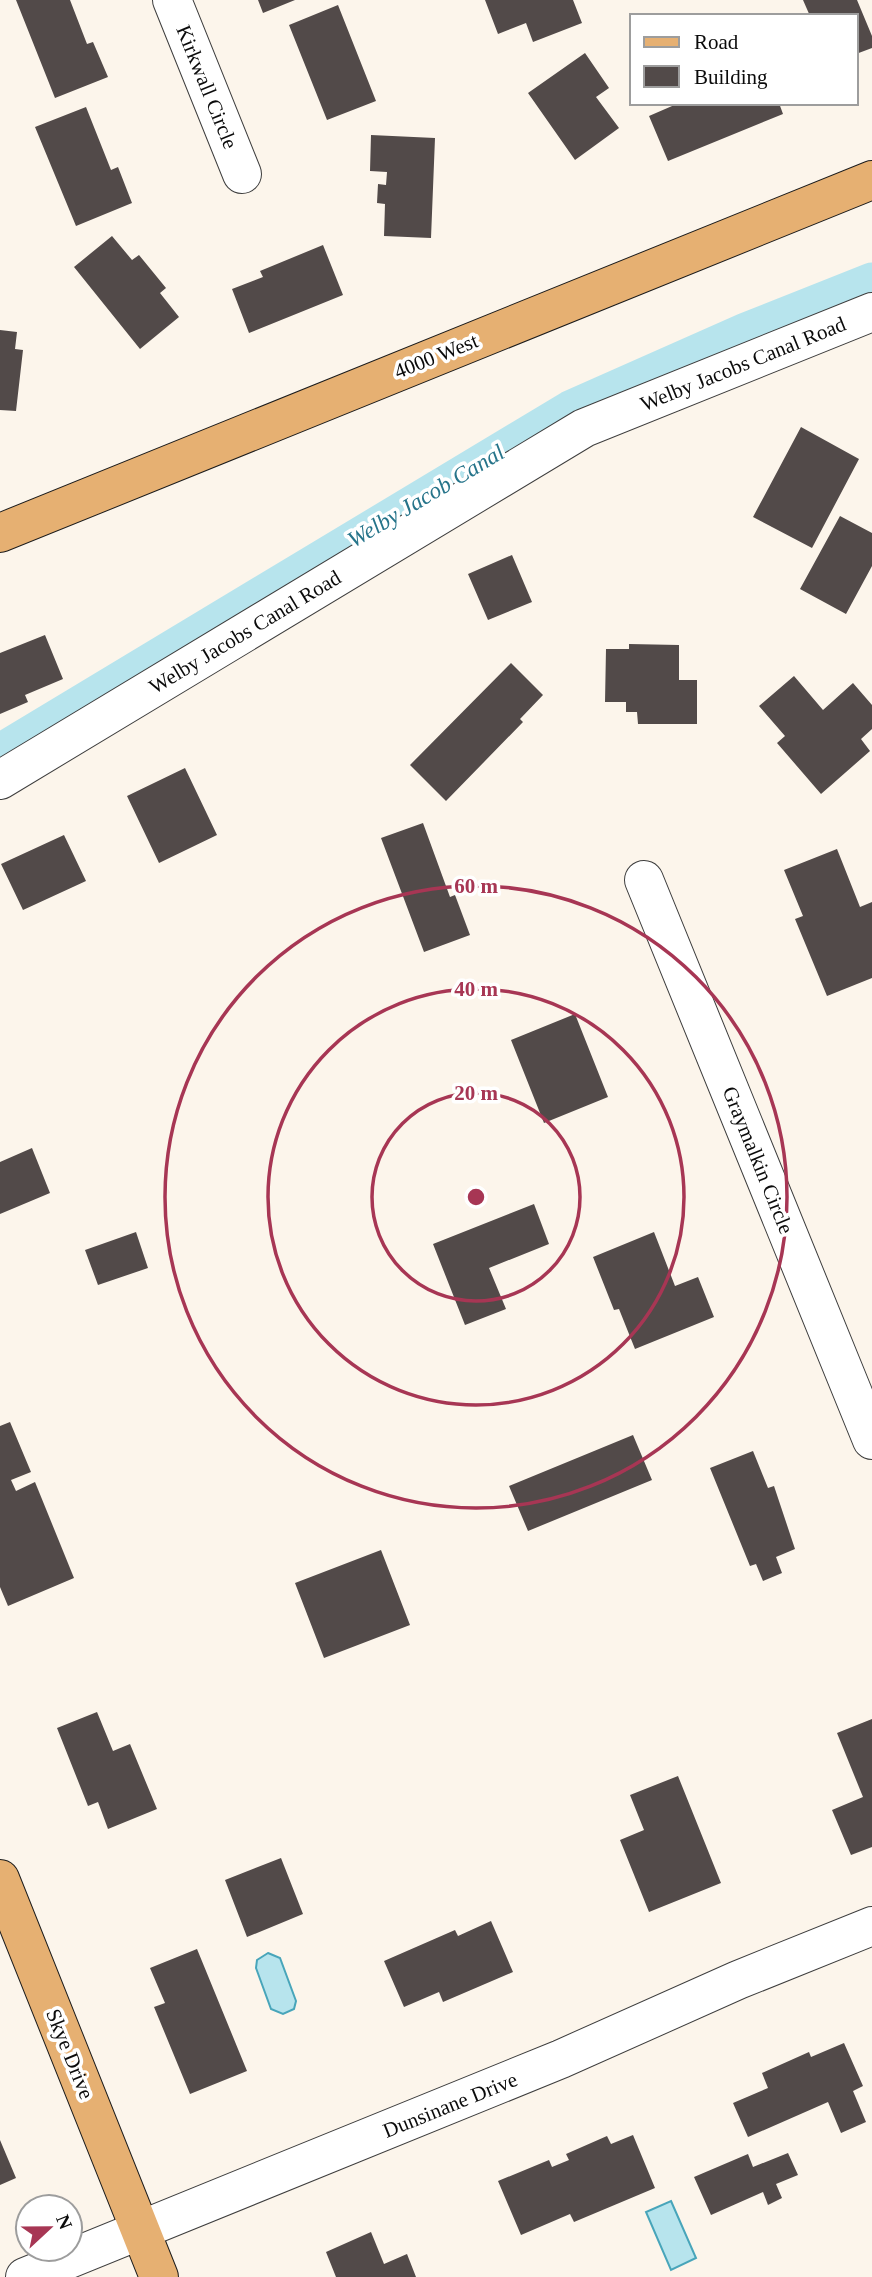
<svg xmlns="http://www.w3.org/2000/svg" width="872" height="2277" font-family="Georgia,serif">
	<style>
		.water { fill: #b7e4ed; stroke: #48a5ba; stroke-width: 2 }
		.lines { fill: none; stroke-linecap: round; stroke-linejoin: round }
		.canal { stroke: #b7e4ed; stroke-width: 37 }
		.building { fill: #524a49 }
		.minor-casing { stroke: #3e3e3e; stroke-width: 40 }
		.major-casing { stroke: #1c1c1c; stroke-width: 40 }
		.minor { stroke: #fff; stroke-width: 38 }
		.major { stroke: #e6b072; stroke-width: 38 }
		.ring { fill: none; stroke: #a73654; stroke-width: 3.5 }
		.labels { text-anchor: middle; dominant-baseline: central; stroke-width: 7; stroke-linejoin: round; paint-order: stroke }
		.street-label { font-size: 21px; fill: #0b0b0b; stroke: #fff }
		.water-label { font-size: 23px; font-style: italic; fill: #26748a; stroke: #fff }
		.centre { fill: #a73654; stroke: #fff; stroke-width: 3.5 }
		.ring-label { font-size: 21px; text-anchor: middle; font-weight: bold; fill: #a73654; stroke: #fff; stroke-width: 7; stroke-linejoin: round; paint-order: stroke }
	</style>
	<rect width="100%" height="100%" fill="#fcf5eb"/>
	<path class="water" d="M268 1953 280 1958 296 2001 294 2009 283 2014 271 2009 256 1968 257 1960Z
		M671 2201 696 2258 671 2270 646 2212Z"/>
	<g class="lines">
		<path class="canal" d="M0 752 570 409 746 331 872 281"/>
	</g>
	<path class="building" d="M16 0H70L87 44 93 42 108 77 55 98Z
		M258 0H295L263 13Z
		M485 0H573L582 23 533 42 526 23 498 34Z
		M803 0H857L872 36V48L856 54V16H810Z
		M338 5 376 101 327 120 289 25Z
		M585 53 609 88 596 97 619 128 575 160 528 93Z
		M679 103H779L783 114 668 161 649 116Z
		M86 107 111 170 118 167 132 203 76 226 35 127Z
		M371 135 435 138 431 238 384 236 385 204 377 203 378 184 386 185 387 172 370 171Z
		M112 236 132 260 139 255 166 288 160 293 179 317 140 349 74 267Z
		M323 245 343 295 249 333 232 289 263 277 260 271Z
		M0 330 17 332 15 349 23 350 16 411 0 410Z
		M801 427 859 459 812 548 753 517Z
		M840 516 872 533V566L846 614 800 589Z
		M512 555 532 602 488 620 468 574Z
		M45 635 63 679 25 695 28 702 0 714V653Z
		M629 644 679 645V680H697V724H638L637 712H626V702H605L606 649H629Z
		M511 663 543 695 520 719 523 722 446 801 410 765Z
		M794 676 823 710 853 683 872 705V729L861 739 870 751 821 794 777 743 785 736 759 706Z
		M185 768 217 835 159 863 127 796Z
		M423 823 450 897 455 895 470 935 424 952 381 838Z
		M64 835 86 881 23 910 1 864Z
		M837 849 860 907 872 902V978L827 996 795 919 803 916 784 870Z
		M575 1014 608 1097 544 1123 511 1040Z
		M32 1148 50 1193 0 1214V1162Z
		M534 1204 549 1244 489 1268 506 1309 465 1325 433 1244Z
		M136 1232 148 1268 98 1285 85 1250Z
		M654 1232 675 1286 698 1277 714 1317 635 1349 619 1309 614 1310 593 1257Z
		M10 1422 31 1472 11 1480 16 1491 35 1482 74 1578 8 1606 0 1587V1426Z
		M633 1435 652 1480 528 1531 509 1486Z
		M753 1451 768 1488 774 1486 795 1549 776 1557 782 1573 763 1581 756 1564 750 1566 710 1468Z
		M381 1550 410 1625 324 1658 295 1583Z
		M97 1712 113 1751 130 1744 157 1809 108 1829 98 1802 88 1806 57 1728Z
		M872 1719V1847L851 1855 832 1810 863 1797 837 1733Z
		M678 1776 721 1883 649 1912 620 1840 644 1830 630 1795Z
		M281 1858 303 1914 247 1937 225 1880Z
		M491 1921 513 1972 443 2002 439 1992 404 2007 384 1961 455 1930 458 1936Z
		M197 1949 247 2071 190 2094 154 2007 165 2003 150 1968Z
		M844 2043 863 2086 853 2091 866 2122 841 2133 828 2102 748 2137 733 2103 768 2088 762 2073 809 2052 811 2057Z
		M633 2135 655 2188 574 2222 570 2214 521 2235 498 2181 549 2160 552 2167 569 2160 566 2154 607 2136 611 2144Z
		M0 2140 16 2178 0 2185Z
		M788 2153 798 2175 776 2184 782 2198 768 2205 763 2192 711 2215 694 2177 748 2154 753 2167Z
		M371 2232 384 2264 407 2254 416 2277H336L326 2252Z"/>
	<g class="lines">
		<defs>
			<path id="minor" d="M172 0 242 174
				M0 780 584 428 872 312
				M644 880 872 1440
				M25 2277 561 2059 738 1980 872 1926"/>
			<path id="major" d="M0 533 872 180
				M0 1879 159 2277"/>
		</defs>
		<use href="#minor" class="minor-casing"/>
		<use href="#major" class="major-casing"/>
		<use href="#minor" class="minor"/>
		<use href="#major" class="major"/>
	</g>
	<g class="ring">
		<circle cx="476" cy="1197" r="104"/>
		<circle cx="476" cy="1197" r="208"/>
		<circle cx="476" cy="1197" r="311"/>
	</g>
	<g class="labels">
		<g class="street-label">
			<text transform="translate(207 87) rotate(68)">Kirkwall Circle</text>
			<text transform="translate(436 356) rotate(-22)">4000 West</text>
			<text transform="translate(743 364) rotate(-22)">Welby Jacobs Canal Road</text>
			<text transform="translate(245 632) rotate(-31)">Welby Jacobs Canal Road</text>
			<text transform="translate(758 1160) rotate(68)">Graymalkin Circle</text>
			<text transform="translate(70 2054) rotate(68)">Skye Drive</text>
			<text transform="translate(450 2105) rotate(-22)">Dunsinane Drive</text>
		</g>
		<g class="water-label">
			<text transform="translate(426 496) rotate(-31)">Welby Jacob Canal</text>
		</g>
	</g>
	<circle cx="476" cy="1197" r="10" class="centre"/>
	<g class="ring-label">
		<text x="476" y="893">60 m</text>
		<text x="476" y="996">40 m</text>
		<text x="476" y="1100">20 m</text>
	</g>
	<rect x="630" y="14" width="228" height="91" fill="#ffffff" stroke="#9d9d9d" stroke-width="2"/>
	<rect x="644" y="37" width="35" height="10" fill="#e6b072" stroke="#9d9d9d" stroke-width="2"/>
	<text x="694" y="49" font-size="21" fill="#0b0b0b">Road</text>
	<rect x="644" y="66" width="35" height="21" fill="#524a49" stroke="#9d9d9d" stroke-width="2"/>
	<text x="694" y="84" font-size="21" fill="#0b0b0b">Building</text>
	<g transform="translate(49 2228) rotate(68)"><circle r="33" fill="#ffffff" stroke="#9d9d9d" stroke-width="2"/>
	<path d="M0-5L12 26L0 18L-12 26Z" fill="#a73654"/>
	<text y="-10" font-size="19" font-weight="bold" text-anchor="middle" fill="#0b0b0b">N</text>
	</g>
</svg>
